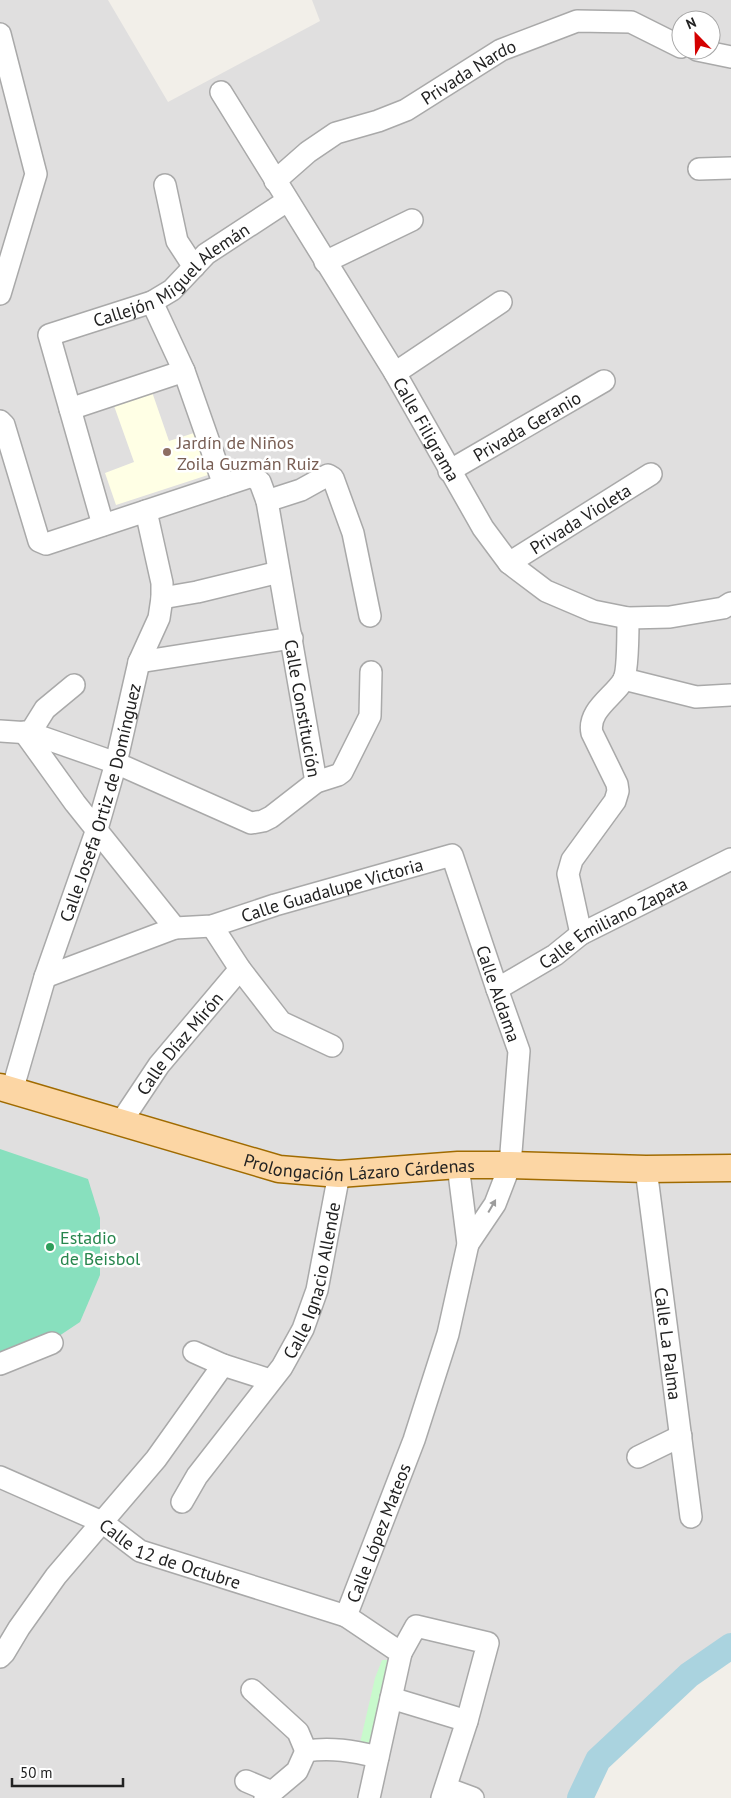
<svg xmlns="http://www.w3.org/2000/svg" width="731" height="1798" font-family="'PT Sans',sans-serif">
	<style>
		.residential { fill: #e0dfdf; fill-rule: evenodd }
		.education { fill: #ffffe5 }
		.park { fill: #c8facc }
		.pitch { fill: #88e0be }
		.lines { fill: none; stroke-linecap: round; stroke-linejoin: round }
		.river { stroke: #aad3df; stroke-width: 26 }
		.minor-casing { stroke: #a9a9a9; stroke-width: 24 }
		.major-casing { stroke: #a06b00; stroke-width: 29 }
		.minor { stroke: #fff; stroke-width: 21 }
		.major { stroke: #fcd6a4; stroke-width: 26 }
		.oneway { fill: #9c9c9c }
		.education-dot { fill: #8d6e63; stroke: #fff; stroke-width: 2 }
		.leisure-dot { fill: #2e9e5b; stroke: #fff; stroke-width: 2 }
		.labels { text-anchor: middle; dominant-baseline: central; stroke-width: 5; stroke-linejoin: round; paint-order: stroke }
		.street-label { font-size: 18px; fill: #222; stroke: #fff }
		.education-label { font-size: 18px; fill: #785e54; stroke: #fff; text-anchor: start }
		.leisure-label { font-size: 18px; fill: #27864d; stroke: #fff; text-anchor: start }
	</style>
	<rect width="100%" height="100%" fill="#f2efe9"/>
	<path class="residential" d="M0 0H108L168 102 320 21 312 0H731V1646L689 1675 598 1760 580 1798H0ZM681 20H711V50H681Z"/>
	<path class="education" d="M151 389 169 441 197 432 211 474 116 505 105 473 134 462 113 403Z"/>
	<path class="park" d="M382 1660H395L371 1750 360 1743 375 1678Z"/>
	<path class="pitch" d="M0 1149 88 1179 100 1218V1275L80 1322 20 1362 0 1366Z"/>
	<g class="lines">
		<path class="river" d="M580 1798 598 1760 689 1675 731 1646"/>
		<defs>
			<g id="minor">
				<path d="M0 34 36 174 0 294"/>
				<path d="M697 50 731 57"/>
				<path id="s1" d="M221 92 395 373 483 528 509 563 546 591 593 611 628 618 670 617 723 608 731 603"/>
				<path d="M699 169 731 168"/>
				<path id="s2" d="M275 181 308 152 336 133 378 121 406 110 501 50 577 21 631 22 681 47"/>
				<path d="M165 185 177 241 194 267"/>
				<path d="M325 262 412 220"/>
				<path d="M152 302 184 371 224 485"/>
				<path d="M395 373 501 302"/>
				<path d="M70 409 184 371"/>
				<path id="s3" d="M0 421 4 425 39 541 46 544 252 476 260 482 267 501 316 782"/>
				<path id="s4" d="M449 471 604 381"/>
				<path d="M267 501 301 490 328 475 333 478 353 533 370 616"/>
				<path id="s5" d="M103 525 49 335 152 302 172 290 206 254 287 201"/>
				<path id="s6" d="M509 563 651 474"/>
				<path d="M162 598 197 592 279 572"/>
				<path d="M139 662 292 638"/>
				<path d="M624 679 696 697 731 695"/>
				<path d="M0 731 30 733 116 763 251 823 263 821 271 817 316 782 338 775 342 772 370 716 371 672"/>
				<path id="s7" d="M24 732 75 803 175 928 212 926 275 905 452 855 497 989 519 1051 510 1165 495 1204 468 1244"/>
				<path d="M30 733 45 709 74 685"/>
				<path d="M212 926 240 969 281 1022 332 1046"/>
				<path d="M581 934 568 874 572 860 615 801 618 791 617 784 592 733C587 711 613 697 623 681 628 673 628 630 628 618"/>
				<path d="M45 977 175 928"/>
				<path id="s8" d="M497 989 555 955 581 934 731 859"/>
				<path id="s9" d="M12 1091 45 977 97 829 116 763 139 662 159 618 162 598V583L146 511"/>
				<path id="s10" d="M121 1122 159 1065 240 969"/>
				<path id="s11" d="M646 1169 691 1517"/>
				<path d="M194 1352 223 1365 270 1380"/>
				<path d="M0 1364 52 1343"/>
				<path d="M638 1457 681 1436"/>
				<path id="s12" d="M0 1477 102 1522 140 1551 346 1616"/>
				<path id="s13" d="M182 1502 197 1476 282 1367 303 1329 317 1290 339 1174"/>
				<path d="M401 1653 416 1626 488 1643 467 1721 442 1798"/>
				<path d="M0 1657 4 1653 19 1628 56 1576 156 1459 223 1365"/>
				<path d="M252 1690 298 1732 306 1751"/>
				<path d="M391 1698 467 1721"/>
				<path d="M306 1751C331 1747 353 1751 378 1757"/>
				<path d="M246 1781 272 1792"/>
				<path d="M446 1788 473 1798"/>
				<path d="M265 1798 297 1771 306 1751"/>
				<path id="s14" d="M369 1798 401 1653 346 1616 414 1440 448 1334 468 1244 458 1165"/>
			</g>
			<g id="major">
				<path id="s15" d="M0 1087 279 1169 339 1174 458 1165H510L646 1169 731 1168"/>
			</g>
		</defs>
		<use href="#minor" class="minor-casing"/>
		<use href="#major" class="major-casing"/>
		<use href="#minor" class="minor"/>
		<use href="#major" class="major"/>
	</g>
	<defs><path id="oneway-solid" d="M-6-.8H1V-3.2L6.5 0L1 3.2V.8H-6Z" transform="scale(1.25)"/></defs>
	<use class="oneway" href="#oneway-solid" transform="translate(492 1206) rotate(-60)"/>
	<circle class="education-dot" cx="167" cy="452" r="5"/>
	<circle class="leisure-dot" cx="50" cy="1247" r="5"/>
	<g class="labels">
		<g class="street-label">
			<text stroke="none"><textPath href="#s2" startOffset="225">Privada Nardo</textPath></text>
			<text stroke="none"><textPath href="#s5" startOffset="336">Callejón Miguel Alemán</textPath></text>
			<text stroke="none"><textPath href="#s4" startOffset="90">Privada Geranio</textPath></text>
			<text stroke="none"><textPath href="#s1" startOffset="395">Calle Filigrama</textPath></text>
			<text stroke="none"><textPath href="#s6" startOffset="84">Privada Violeta</textPath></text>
			<text stroke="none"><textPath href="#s3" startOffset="592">Calle Constitución</textPath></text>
			<text stroke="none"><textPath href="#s9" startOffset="302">Calle Josefa Ortiz de Domínguez</textPath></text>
			<text stroke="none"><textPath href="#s7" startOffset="410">Calle Guadalupe Victoria</textPath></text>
			<text stroke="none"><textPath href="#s8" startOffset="134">Calle Emiliano Zapata</textPath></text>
			<text stroke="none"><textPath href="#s7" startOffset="681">Calle Aldama</textPath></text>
			<text stroke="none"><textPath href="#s10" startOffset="98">Calle Díaz Mirón</textPath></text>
			<text stroke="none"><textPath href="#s15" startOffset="371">Prolongación Lázaro Cárdenas</textPath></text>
			<text stroke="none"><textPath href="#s13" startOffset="261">Calle Ignacio Allende</textPath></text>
			<text stroke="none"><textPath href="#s11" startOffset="176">Calle La Palma</textPath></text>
			<text stroke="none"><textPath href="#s14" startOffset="304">Calle López Mateos</textPath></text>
			<text stroke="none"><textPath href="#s12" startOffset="188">Calle 12 de Octubre</textPath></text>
		</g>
		<g class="education-label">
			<text x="177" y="442">Jardín de Niños<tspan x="177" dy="21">Zoila Guzmán Ruiz</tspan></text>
		</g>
		<g class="leisure-label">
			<text x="60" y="1237">Estadio<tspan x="60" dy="21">de Beisbol</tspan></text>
		</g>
	</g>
	<g transform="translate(696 35) rotate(337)"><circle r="24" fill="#ffffff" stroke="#a7a7a7"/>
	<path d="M0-4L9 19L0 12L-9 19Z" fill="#d40000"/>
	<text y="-8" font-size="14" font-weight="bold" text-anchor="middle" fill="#222222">N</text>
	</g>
	<path d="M12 1778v8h111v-8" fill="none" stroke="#222222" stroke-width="2.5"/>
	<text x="20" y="1778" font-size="15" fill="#222222" stroke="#ffffff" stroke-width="4" paint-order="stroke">50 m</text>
</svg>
